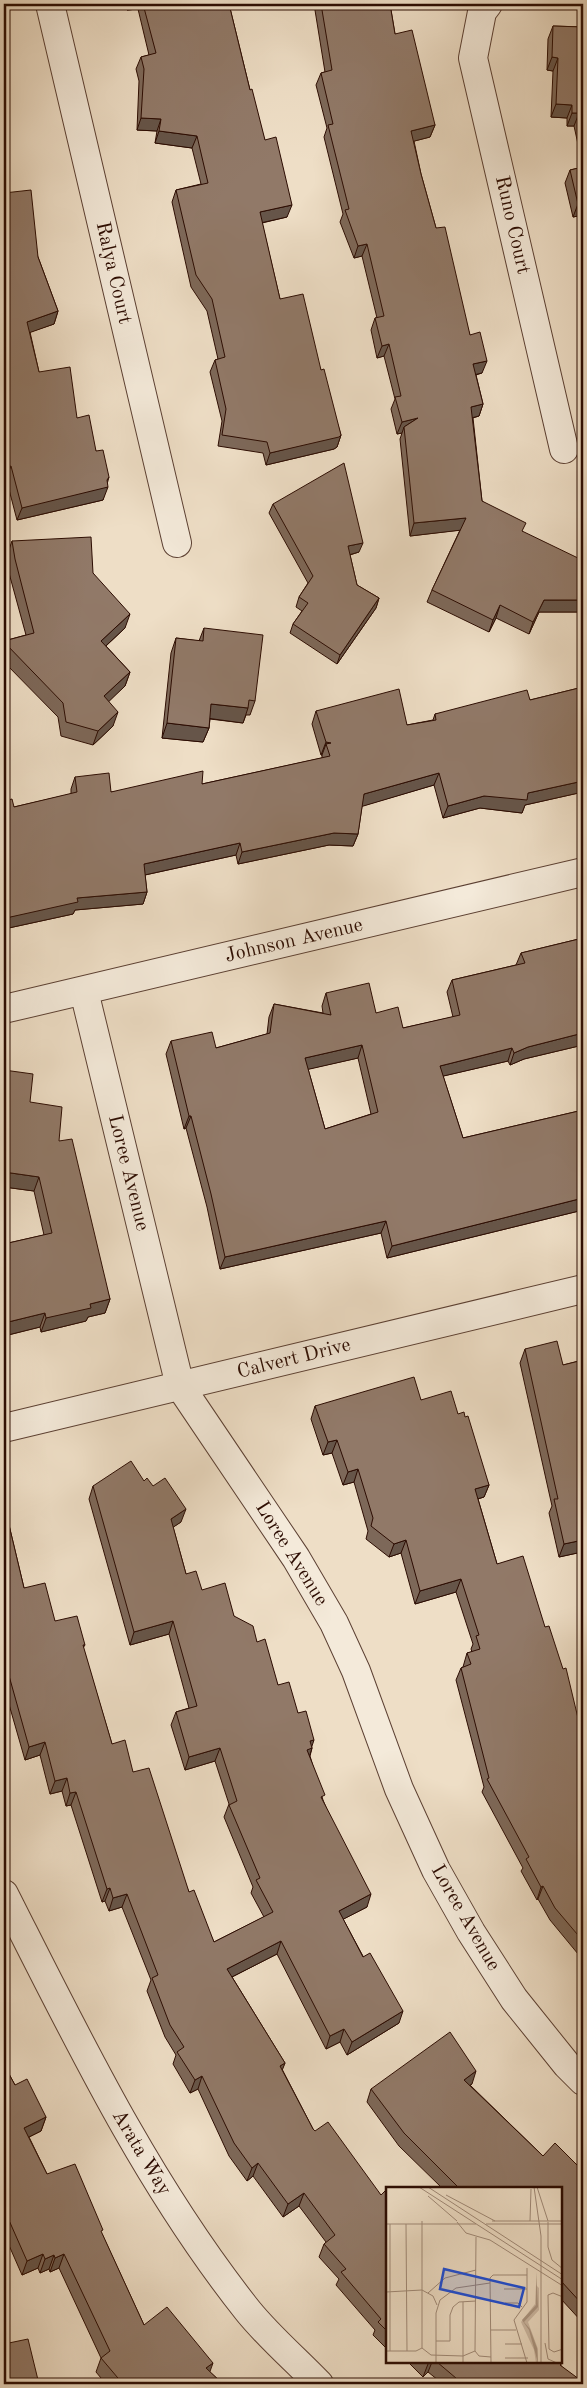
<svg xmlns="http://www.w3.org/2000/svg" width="587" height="2388" font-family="'Old Standard TT',serif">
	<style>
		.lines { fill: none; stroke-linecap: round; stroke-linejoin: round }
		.street-casing { stroke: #5c4033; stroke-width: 30 }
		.street { stroke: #f4eada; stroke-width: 28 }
		.wall { fill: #7d6859; stroke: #2c0c02; fill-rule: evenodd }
		.shaded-wall { fill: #665549; stroke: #2c0c02 }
		.building { fill: #917968; stroke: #2c0c02; fill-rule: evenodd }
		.labels { text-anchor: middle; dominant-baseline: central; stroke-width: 4.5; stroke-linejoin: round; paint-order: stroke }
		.street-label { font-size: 20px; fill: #2c0c02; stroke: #f4eada }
		.inset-road { fill: none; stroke: #a08a78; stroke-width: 1 }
		.view { fill: #1d4ed8; fill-opacity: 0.15; stroke: #1d4ed8; stroke-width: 2.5 }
		.inset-edge { fill: none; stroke: #2c0c02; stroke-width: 2.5 }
	</style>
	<rect width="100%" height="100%" fill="#eedec6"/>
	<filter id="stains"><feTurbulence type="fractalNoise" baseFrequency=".004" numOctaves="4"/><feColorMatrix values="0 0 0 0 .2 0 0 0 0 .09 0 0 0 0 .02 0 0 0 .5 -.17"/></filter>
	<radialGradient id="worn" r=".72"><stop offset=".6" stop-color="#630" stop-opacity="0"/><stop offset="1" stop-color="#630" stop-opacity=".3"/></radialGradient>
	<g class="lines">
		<defs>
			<path id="street" d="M50 4 177 543
				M488 4 482 12 473 58 564 449
				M84 991 180 1386 296 1558 334 1623 356 1671 399 1789 436 1870 471 1932 514 1999 567 2065 583 2081
				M4 1009 583 872
				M4 1428 583 1289
				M4 1894C77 2038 147 2184 248 2311 269 2337 296 2360 319 2384"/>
		</defs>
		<use href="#street" class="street-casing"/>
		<use href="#street" class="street"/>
	</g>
	<path class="wall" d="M127 4H229L250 90 287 217 262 223 280 299 321 370 341 435 337 447 334 449 266 465 263 453 218 446 222 421 210 372 215 360 218 359 207 311 191 287 172 202 176 190 201 184 192 148 155 143 157 131 137 130 139 81 136 69 141 57 149 55 138 9 127 10Z
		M314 4H390L395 34 435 125 430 137 414 141 421 174 436 228 482 373 476 375 483 404 479 416 473 418 482 501 523 532 583 612H539L529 634 496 618 489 632 427 602 432 590 460 530 410 536 400 439 402 433 397 434 391 409 395 399 384 356 377 358 371 330 375 318H377L362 256 354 258 340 222 343 214 324 137 327 128 316 85 321 73 325 72Z
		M553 26 583 27V215L573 217 565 183 570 170 583 167 574 126H567V118L551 117 553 71 547 70 548 39Z
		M4 193 38 257 58 311 54 324 30 332 39 372 77 418 96 451 107 484 103 500 17 520 6 478 4 479Z
		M273 504 359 552 350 555 357 585 379 598 376 608 337 664 290 633 293 624 302 611 296 607 299 597 308 583 269 513Z
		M12 541 93 573 125 628 106 646 130 672 125 686 108 701 113 726 93 745 61 736 58 717 4 662V641L26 635 9 573 7 555Z
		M204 628 255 701 250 715H246L243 723 210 719 209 728 203 742 162 738 171 653 176 638 199 641Z
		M583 687V792L525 805 522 813 480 808 443 818 434 785 362 806 358 834 353 846 329 845 238 864 236 855 145 875 147 892 143 904 75 910 73 914 4 929V801L14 807 71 794V789L75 777 111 792 202 784 322 758V755H321L312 724 316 711 407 725 433 720 435 714 530 700Z
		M583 938V1045L524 1059 510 1065 508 1061 443 1076 463 1138 583 1110V1210L387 1258 381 1233 220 1269 207 1207 186 1128 184 1129 166 1054 171 1041 216 1048 267 1034 269 1017 274 1004 323 1013 322 1006 326 993 376 1013 403 1028 453 1017 447 992 452 980 516 965 521 953ZM358 1058 371 1114 325 1129 308 1069Z
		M4 1070 30 1102 59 1141 110 1299 105 1313 88 1317 86 1321 41 1332 40 1327 4 1336V1244L44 1235 34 1191 4 1187Z
		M525 1349 563 1365 583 1360V1557L582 1552 559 1557 549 1513 552 1506 520 1363Z
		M421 1400 458 1414 489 1485 484 1497 478 1499 497 1564 545 1627 583 1739V1960L550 1920 538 1899 537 1900 521 1871 523 1868 482 1792 484 1787 456 1680 461 1668 463 1667 467 1653 472 1652 471 1649 473 1644 456 1592 415 1604 401 1553 389 1557 366 1539 368 1531 354 1482 343 1485 332 1453 323 1455 311 1419 315 1406Z
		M144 1481 181 1522 173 1527 186 1574 202 1590 234 1616 257 1642 278 1685 298 1713 312 1748 310 1756 323 1800 367 1907 343 1919 399 2023 347 2055 340 2042 326 2049 277 1954 232 1977 285 2063 282 2069 313 2129 381 2195 387 2194V2349L373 2335 375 2330 336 2285 339 2279 319 2257 324 2244 326 2242 299 2206 283 2217 253 2176 247 2181 229 2156 198 2089 190 2093 173 2064 176 2055 165 2037 147 1991 151 1980 122 1907 109 1911 105 1901 102 1902 71 1805 66 1806 62 1791 50 1794 40 1755 25 1760 4 1687V1504L24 1588 55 1621 85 1645 83 1648 112 1744 133 1772 189 1892 214 1942 264 1917 251 1893 253 1887 224 1817 229 1804 215 1761 185 1770 171 1725 176 1712 189 1708 169 1634 130 1645 89 1499 93 1486Z
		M4 2065 15 2085 46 2117 41 2131 29 2137 47 2174 102 2234 144 2325 210 2372 223 2384H106L96 2372 101 2358 59 2268 50 2272 49 2269 40 2273 38 2268 22 2275 4 2234Z
		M472 2084 470 2085 543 2156 583 2166V2323L561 2299V2188H442L399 2146 367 2102 371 2089Z
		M408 2362H561V2366L583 2384H443L428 2372 423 2377Z"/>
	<path class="shaded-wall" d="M130 4H140L138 9 127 10Z
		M552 57 558 58 553 71 547 70Z
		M556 104 572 105 567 118 551 117Z
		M572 113H579L574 126H567Z
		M8 116 4 128V117Z
		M141 118 161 119 157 131 137 130Z
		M435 125 430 137 407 143 411 131Z
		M159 131 197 136 192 148 155 143Z
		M583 203V215L573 217 578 204Z
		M292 205 287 217 256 224 260 212Z
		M367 244 362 256 354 258 358 246Z
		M58 311 54 324 23 335 27 322Z
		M389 344 384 356 377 358 382 346Z
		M487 361 482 373 469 376 473 364Z
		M483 404 479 416 467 419 471 407Z
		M418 418 404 427 402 433 397 434 402 422Z
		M341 435 337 447 334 449 266 465 270 453Z
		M11 466 6 478 4 479V468Z
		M109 477 106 488 108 487 103 500 17 520 22 508 107 480Z
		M466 518 462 530 410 536 414 523Z
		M363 543 359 552 345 556 348 546Z
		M379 598 376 608 337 664 340 655Z
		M544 600H583V612H539L529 634 533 622Z
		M500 605 496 618 489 632 493 620Z
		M130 614 125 628 96 655 101 641Z
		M130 672 125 686 99 711 104 696Z
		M211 704 248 708 243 723 206 718Z
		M118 712 113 726 93 745 98 731Z
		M167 723 209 728 203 742 162 738Z
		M326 742 331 743 326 744 322 755H321Z
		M439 773 434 785 360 807 364 794Z
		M583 781V792L525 805 522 813 480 808 443 818 448 806 484 796 528 793Z
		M334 833 358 834 353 846 329 845 238 864 242 852Z
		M240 843 236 855 140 876 144 864Z
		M147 892 143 904 75 910 73 914 4 929V923L6 918 77 898Z
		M583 1033V1045L524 1059 510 1065 514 1053 528 1047Z
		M362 1045 358 1058 301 1071 305 1058Z
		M512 1048 508 1061 435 1078 440 1066Z
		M189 1116H191L186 1128 184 1129Z
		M4 1172 39 1177 34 1191 4 1187Z
		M583 1198V1210L387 1258 392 1246Z
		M386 1221 381 1233 220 1269 225 1257Z
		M110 1299 105 1313 88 1317 86 1321 41 1332 46 1318 90 1304Z
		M45 1313 40 1327 4 1336V1323Z
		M337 1440 332 1453 323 1455 328 1442Z
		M358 1469 354 1482 343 1485 348 1472Z
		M489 1485 484 1497 470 1501 475 1489Z
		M186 1509 181 1522 166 1532 171 1519Z
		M406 1540 401 1553 389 1557 394 1544Z
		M583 1540V1549L582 1552 559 1557 564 1544Z
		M461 1579 456 1592 415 1604 420 1591Z
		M173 1621 169 1634 130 1645 134 1632Z
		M314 1740 311 1749 312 1748 308 1761 302 1763 310 1741Z
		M45 1742 40 1755 25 1760 29 1747Z
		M220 1748 215 1761 185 1770 189 1757Z
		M67 1778 62 1791 50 1794 55 1781Z
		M76 1792 71 1805 66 1806 70 1793Z
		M543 1886 538 1899 537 1900 541 1887Z
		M110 1888 105 1901 102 1902 107 1889Z
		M127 1894 122 1907 109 1911 113 1898Z
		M371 1894 367 1907 334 1924 339 1911Z
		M281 1941 277 1954 222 1982 227 1969Z
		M403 2011 399 2023 347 2055 352 2042Z
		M344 2029 340 2042 326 2049 330 2036Z
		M285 2063 280 2076V2066Z
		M476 2071 472 2084 459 2092 464 2080Z
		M202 2076 198 2089 190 2093 195 2080Z
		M46 2117 41 2131 19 2142 24 2128Z
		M258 2163 253 2176 247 2181 252 2168Z
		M304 2193 299 2206 283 2217 288 2204Z
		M43 2254 38 2268 22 2275 27 2261Z
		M64 2254 59 2268 50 2272 55 2258Z
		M54 2255 49 2269 40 2273 45 2259Z
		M430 2362H432L428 2372 423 2377 428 2364Z
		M213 2363 208 2377 206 2368Z"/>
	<path class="building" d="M143 4H229L250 90 252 89 265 140 276 137 292 205 260 212 280 299 303 294 321 370 324 369 341 435 339 437 270 453 267 442 222 435 226 409 215 360 225 357 212 299 196 275 176 190 208 183 197 136 159 131 161 119 141 118 144 69 141 57 156 53Z
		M321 4H390L395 34 412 30 435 125 411 131 421 174 436 228 445 227 470 335 480 332 487 361 473 364 483 404 471 407 482 501 526 523 522 531 580 559 583 550V600H544L533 622 500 605 493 620 432 590 466 518 414 523 404 427 418 418 402 422 395 397 401 396 389 344 382 346 375 318 384 316 367 244 358 246 345 210 349 209 328 125 333 124 321 73 332 70Z
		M553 26 583 27V133L579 113H572V105L556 104 558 58 552 57Z
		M4 92 8 116 4 117Z
		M583 167V203L578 204 570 170Z
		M31 190 38 257 58 311 27 322 39 372 70 367 77 418 89 415 96 451 103 450 109 477 107 480 108 487 22 508 11 466 4 468V433H7L4 417V193Z
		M344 463 363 543 348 546 357 585 379 598 340 655 293 624 308 603 299 597 313 576 273 504Z
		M91 537 93 573 130 614 101 641 130 672 104 696 118 712 98 731 66 722 63 703 4 642V641L34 633 15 559 12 541Z
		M204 628 263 635 255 701 249 700 248 708 211 704 209 728 167 723 176 638 203 641Z
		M583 687V781L528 793 527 800 484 796 448 806 439 773 364 794 358 834 334 833 242 852 240 843 144 864 147 892 77 898 78 902 6 918 4 909V801L12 799 14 807 77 792 75 777 109 773 111 792 203 771 202 784 330 756 326 744 331 743 326 742 316 711 399 689 407 725 436 720 435 714 527 690 530 700Z
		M583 938V1033L528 1047 514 1053 512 1048 440 1066 463 1138 583 1110V1198L392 1246 386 1221 225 1257 211 1194 191 1116H189L171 1041 212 1032 216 1048 270 1033 274 1004 331 1015 326 993 369 983 376 1013 398 1007 403 1028 460 1015 452 980 525 963 521 953ZM362 1045 378 1112 325 1129 305 1058Z
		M4 1070 33 1074 30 1102 62 1107 59 1141 72 1139 110 1299 90 1304 91 1308 46 1318 45 1313 4 1323V1244L52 1233 39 1177 4 1172Z
		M557 1341 563 1365 583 1360V1540L564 1544 554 1499H558L525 1349Z
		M414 1377 421 1400 451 1391 458 1414 464 1412 465 1417 468 1416 489 1485 475 1489 497 1564 523 1556 545 1627 549 1626 563 1669 566 1668 583 1739V1941L555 1908 543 1886 541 1887 526 1859 529 1857 487 1779 489 1778 461 1668 471 1664 467 1653 480 1649 476 1636 479 1635 461 1579 420 1591 406 1540 394 1544 371 1526 373 1518 358 1469 348 1472 337 1440 328 1442 315 1406Z
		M131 1461 144 1481 147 1478 153 1486 165 1478 186 1509 171 1519 186 1574 196 1571 202 1590 225 1583 234 1616 253 1626 257 1642 265 1639 278 1685 289 1682 298 1713 306 1711 314 1740 310 1741 312 1748 307 1750 325 1795 321 1797 371 1894 339 1911 363 1957 370 1953 403 2011 352 2042 344 2029 330 2036 281 1941 227 1969 285 2063 280 2066 313 2129 315 2131 328 2122 381 2195 385 2191 387 2194V2331L378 2322 381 2319 341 2272 346 2269 324 2244 335 2235 304 2193 288 2204 258 2163 252 2168 234 2143 202 2076 195 2080 177 2052 184 2047 170 2025 152 1978 158 1975 127 1894 113 1898 110 1888 107 1889 76 1792 70 1793 67 1778 55 1781 45 1742 29 1747 6 1665H4V1504L24 1588 45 1583 55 1621 77 1616 85 1645H83L112 1744 125 1740 133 1772 149 1768 189 1892 194 1890 214 1942 273 1912 256 1880 260 1878 229 1805 237 1801 220 1748 189 1757 176 1712 197 1706 173 1621 134 1632 93 1486Z
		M450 2032 476 2071 464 2080 543 2156 555 2143 577 2165 579 2162 583 2166V2305L561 2281V2188H459L404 2133 371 2089Z
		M4 2065 15 2085 27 2079 46 2117 24 2128 47 2174 75 2164 103 2230 101 2231 144 2325 167 2307 213 2363 206 2368 223 2384H123L101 2358 110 2351 64 2254 55 2258 54 2255 45 2259 43 2254 27 2261 4 2209Z
		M28 2339 39 2384H4V2344Z
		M561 2361 563 2362 560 2365 583 2382V2384H463L437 2362H561Z"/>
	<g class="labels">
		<g class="street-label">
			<text transform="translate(512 225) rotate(77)">Runo Court</text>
			<text transform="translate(113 273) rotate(77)">Ralya Court</text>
			<text transform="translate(294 941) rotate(-13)">Johnson Avenue</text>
			<text transform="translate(128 1173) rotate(76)">Loree Avenue</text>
			<text transform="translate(294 1359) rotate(-14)">Calvert Drive</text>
			<text transform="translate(291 1554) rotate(58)">Loree Avenue</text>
			<text transform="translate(465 1918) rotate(60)">Loree Avenue</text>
			<text transform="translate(141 2153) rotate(59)">Arata Way</text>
		</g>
	</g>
	<g transform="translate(386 2187)">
		<rect width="176" height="176" fill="#eedec6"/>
		<path d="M150 98 153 101V123L142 135 152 162V176H150L148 163 135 135 149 117Z" fill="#cdbaa5"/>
		<path d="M150 85 152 120 138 135 144 142 151 161 152 176 143 143 136 133 150 118Z" fill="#ac9783"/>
		<path class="inset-road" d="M33 0 177 93M42 0 177 88M148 0 155 49V176M151 0 162 34M60 8 109 34M42 9 71 34M36 34V161M106 34H176M144 34 145 2M71 35 80 46 90 49M162 35V60M0 37H90M4 37V164M20 37 21 164M100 37H177M90 49 104 53 177 99M162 60 166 73 177 82M141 81V115L128 133 141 176M118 102H141M0 105 36 103 47 109 51 118M42 106 59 91 90 83M177 110 167 106 162 108 163 162 168 165 177 162M77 115V176M119 116H132L136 120M105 143H130M50 154H64V128L67 120 73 115 90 114M159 156 162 172 171 176M119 157H136M0 164H30L36 161 45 168 77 169 89 164M89 164 90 50M89 164 93 169 105 170M119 171H142M50 176V126L54 113 70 101 104 96M105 176 104 91 107 88H141"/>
		<path class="view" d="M58 82 138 101 133 120 54 102Z"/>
		<rect width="176" height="176" class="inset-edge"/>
	</g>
	<rect width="587" height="2388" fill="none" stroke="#eedec6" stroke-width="20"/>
	<rect x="5" y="5" width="577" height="2378" fill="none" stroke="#2c0c02" stroke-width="2.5"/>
	<rect x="10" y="10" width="567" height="2368" fill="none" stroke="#2c0c02"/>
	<rect width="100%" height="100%" filter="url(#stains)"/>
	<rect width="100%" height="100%" fill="url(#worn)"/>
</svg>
